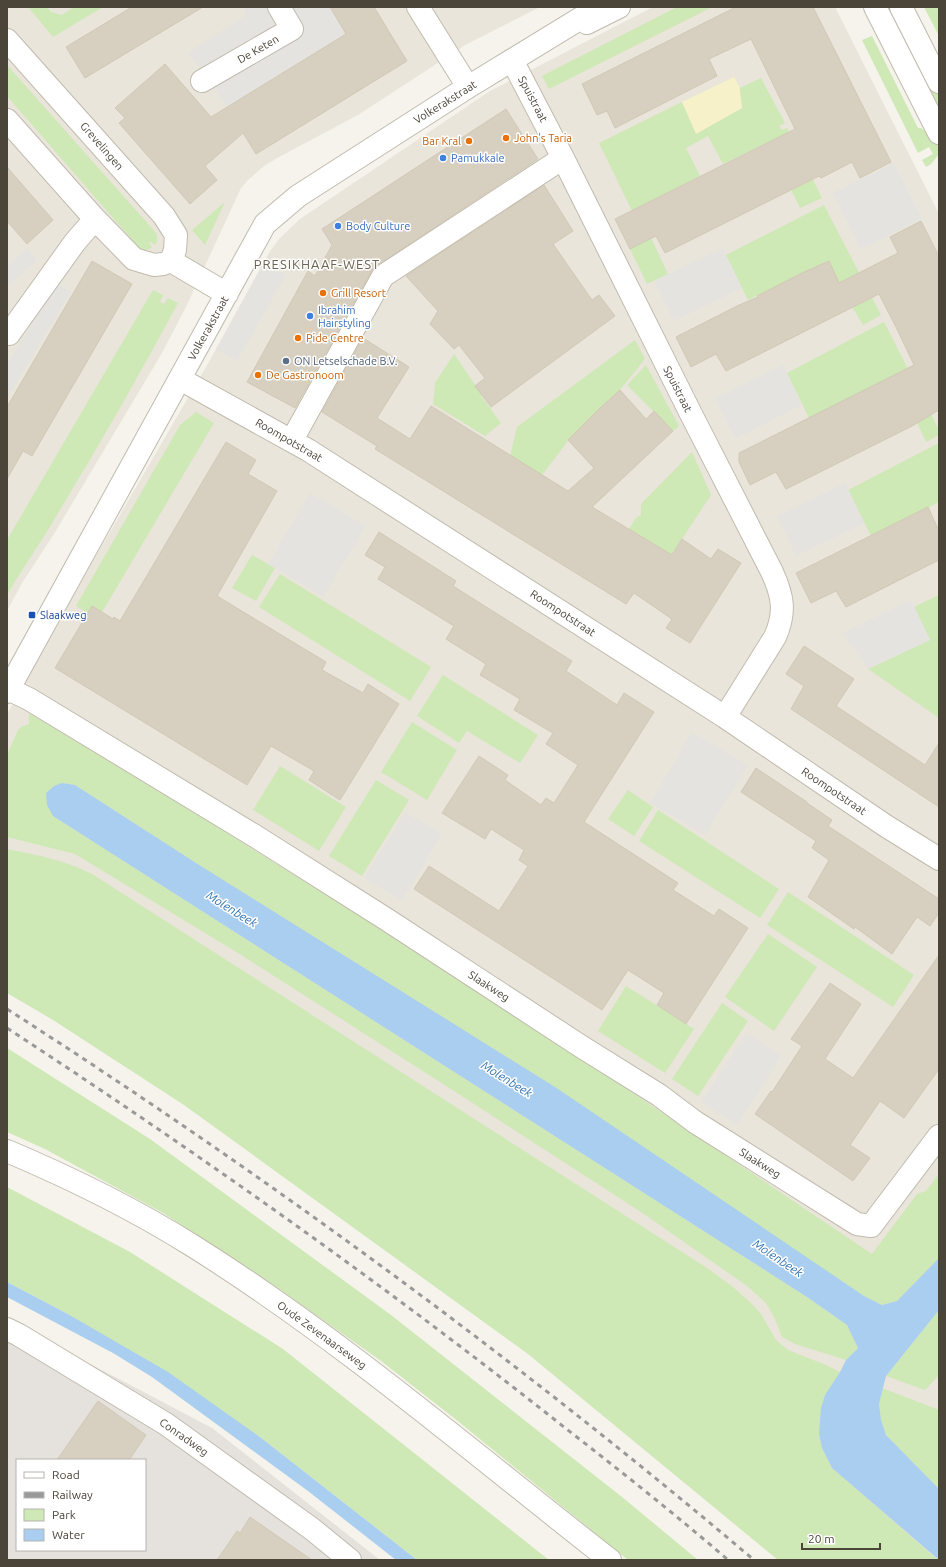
<svg xmlns="http://www.w3.org/2000/svg" width="946" height="1567" font-family="Ubuntu,sans-serif">
	<style>
		.residential { fill: #e9e5da }
		.industrial { fill: #e5e2dd; fill-rule: evenodd }
		.green { fill: #cee8b6 }
		.sand { fill: #f7f1c9 }
		.parking { fill: #e4e3df }
		.water { fill: #aaceef }
		.building { fill: #d7d0c1; stroke: #d1c8b4 }
		.lines { fill: none; stroke-linecap: round; stroke-linejoin: round }
		.minor-casing { stroke: #c1bbae; stroke-width: 24 }
		.minor { stroke: #fff; stroke-width: 22 }
		.rail { stroke: #999; stroke-width: 3; stroke-dasharray: 5 5; stroke-linecap: butt }
		.food-dot { fill: #e8710a; stroke: #fff; stroke-width: 1.5 }
		.shop-dot { fill: #3f7fe0; stroke: #fff; stroke-width: 1.5 }
		.service-dot { fill: #5c6f8a; stroke: #fff; stroke-width: 1.5 }
		.transit-dot { fill: #1a4fb4; stroke: #fff; stroke-width: 1.5 }
		.labels { text-anchor: middle; dominant-baseline: central; stroke-width: 3; stroke-linejoin: round; paint-order: stroke }
		.street-label { font-size: 11px; fill: #4a4439; stroke: #fff }
		.food-label { font-size: 11px; fill: #c56008; stroke: #fff; text-anchor: start }
		.shop-label { font-size: 11px; fill: #366cbe; stroke: #fff; text-anchor: start }
		.service-label { font-size: 11px; fill: #4e5e75; stroke: #fff; text-anchor: start }
		.transit-label { font-size: 11px; fill: #164399; stroke: #fff; text-anchor: start }
		.water-label { font-size: 12px; font-style: italic; fill: #3375b4; stroke: #fff }
		.quarter-label { font-size: 13px; letter-spacing: 1px; fill: #6c6350; stroke: #fff }
	</style>
	<rect width="100%" height="100%" fill="#f5f3eb"/>
	<path class="residential" d="M7 7H540L467 44 358 115 279 157 264 166 247 181 241 188 186 307 162 353 54 534 22 583 7 611Z
		M653 7H835L939 214V1560H873L7 929V714L96 556 210 360 269 253 279 239 300 219 490 91Z"/>
	<path class="industrial" d="M7 1320 212 1428 380 1560H7ZM17 1460H145V1550H17Z"/>
	<path class="green" d="M28 7H47L51 12 62 15 74 7H103L53 37Z
		M677 7 710 8 549 89 542 76Z
		M885 7H895L939 92V113Z
		M924 7H937L939 11V36Z
		M872 36 918 128H921C924 131 929 130 932 133 939 137 939 147 939 154L931 164 926 167 922 160 933 154 929 147 918 153 862 40Z
		M7 65 157 234V242L155 245 151 242 149 243 152 247C148 250 145 251 140 249L7 96Z
		M761 78 785 123 779 126 782 130 787 128 822 198 800 208 768 142 723 164 708 136 686 148 700 176 632 211 599 143 682 102 696 133 742 108 740 88Z
		M225 202 205 245 192 230Z
		M824 205 881 315 863 325 852 307 828 261 748 300 726 255Z
		M651 238 668 274 647 284 630 249Z
		M153 290 163 295 160 302 164 304 168 298 178 303C140 374 100 444 58 513 42 541 23 567 7 595V540Z
		M884 322 939 430V435L926 442 912 412 809 418 787 373Z
		M635 340 645 359 620 390 568 440 565 445 542 475 510 456 517 427Z
		M454 354 482 395 481 396 501 423 485 436 433 404 435 383Z
		M646 365 679 426 673 431 627 385Z
		M196 412 214 423 98 619 76 606 180 425Z
		M939 443V502L871 536 848 490Z
		M692 452 711 495 670 557 654 544 629 529 636 518 641 515V504Z
		M252 555 275 568 256 601 232 588Z
		M280 574 431 667 410 701 259 607Z
		M939 595V718L868 669 930 640 914 607Z
		M443 675 538 735 520 763 467 731 459 743 417 716Z
		M29 713 203 818 342 905 597 1069 872 1254 917 1194 926 1191 939 1174V1258L897 1301 882 1305 864 1296 75 785 62 783 53 816 807 1297 847 1325 858 1348 846 1360 795 1344 782 1337 775 1319 766 1303 747 1286 641 1212 440 1082 238 953 75 854 7 837V755L18 730 21 727 29 724Z
		M412 722 457 750 427 800 381 772Z
		M280 766 346 807 319 851 253 810Z
		M376 780 409 800 362 876 329 856Z
		M628 790 653 807 634 836 608 819Z
		M658 810 779 889 760 918 639 841Z
		M7 849C36 855 65 860 92 874L707 1268 733 1287 753 1305 761 1314 776 1340 788 1350 826 1365 840 1372 825 1395 819 1434 822 1448 832 1468 938 1560H778L528 1354 184 1105 53 1020 7 993Z
		M788 892 914 975 893 1007 767 925Z
		M768 934 817 967 774 1031 725 997Z
		M626 986 694 1029 665 1073 598 1031Z
		M722 1003 748 1021 698 1096 672 1079Z
		M7 1048 150 1139 391 1315 622 1497 698 1560H628L459 1422 381 1361 278 1288 163 1213 45 1149 7 1132Z
		M7 1187 130 1252 283 1349 549 1560H417L260 1437 66 1313 7 1282Z
		M939 1310V1375L925 1390 886 1376Z
		M882 1388 939 1410V1489L886 1435 881 1420 879 1404Z"/>
	<path class="sand" d="M734 77 739 86 742 108 696 134 682 102Z"/>
	<path class="parking" d="M243 7H330L346 34 227 107 188 53 246 15Z
		M894 163 922 219 861 249 833 193Z
		M27 248 37 260 7 287V266Z
		M722 248 742 288 674 321 654 281Z
		M263 264 286 275 237 361 216 349Z
		M56 283 71 292 7 398V365Z
		M783 365 802 405 735 439 715 399Z
		M845 483 864 523 796 556 777 516Z
		M310 493 366 526 323 597 268 564Z
		M911 600 930 640 868 669 843 633Z
		M692 732 748 765 705 835 650 803Z
		M405 812 442 834 402 901 364 878Z
		M746 1033 781 1056 737 1125 701 1102Z"/>
	<path class="water" d="M62 783 75 785 196 863 555 1087 864 1296 882 1305 897 1301 939 1258V1310L886 1376 879 1404 881 1420 886 1435 939 1489V1560L832 1468 822 1448 819 1434 821 1408 825 1395 840 1372 846 1360 858 1348 847 1325 807 1297 53 816 47 805 46 793 54 786Z
		M7 1282 66 1313 168 1372 260 1437 417 1560H396L308 1491 152 1377 113 1353 7 1297Z"/>
	<path class="building" d="M132 7H203L85 78 66 47Z
		M330 7H374L407 61 256 154 243 133 205 166 217 180 190 204 119 123 125 118 115 108 165 64 211 117 346 34Z
		M736 7H813L891 162 860 178 852 162 821 178 819 176 665 253 656 236 630 249 615 219 795 129 751 39 709 59 717 76 615 128 607 111 597 115 582 84Z
		M506 109 538 159 376 266 372 270 295 408 247 382 308 271 315 276 332 245 322 229Z
		M7 167 53 220 27 244 7 221Z
		M544 185 573 231 553 244 592 300 599 295 615 316 491 407 475 386 485 378 459 345 454 349 430 324 438 311 406 276Z
		M921 221 939 256V410L912 426 786 489 776 472 750 485 739 462V453L914 365 896 327 879 294 726 371 716 354 691 367 676 337 737 306 758 297 757 296 802 273 829 261 839 283 898 253 890 237Z
		M92 261 132 284 32 456 23 451 7 479V407Z
		M363 338 409 367 377 418 410 439 431 406 568 491 594 468 568 440 599 409 620 390 646 419 654 411 673 431 592 507 672 555 682 539 711 559 718 549 741 563 690 643 666 628 672 619 634 593 626 604 375 449 377 446 322 412Z
		M226 442 256 460 248 474 277 491 217 596 326 662 322 670 363 693 368 684 399 704 340 800 309 780 314 771 271 746 247 785 55 668 92 606 113 619 114 617 120 621Z
		M928 507 939 531V560L846 607 836 591 811 603 796 573Z
		M379 532 456 581 453 586 572 661 566 671 617 705 624 693 654 712 584 822 678 883 673 890 714 916 719 909 748 928 686 1024 657 1005 664 993 628 970 602 1010 414 889 429 866 499 911 528 866 519 860 524 850 491 829 485 839 442 813 479 756 508 775 505 780 541 805 546 798 554 803 578 765 546 744 553 733 514 710 520 699 480 675 486 664 446 639 454 626 378 579 385 567 365 555Z
		M804 646 854 679 836 706 925 765 939 743V807L791 709 804 686 786 674Z
		M756 768 807 802V803L832 820 828 826 939 899V913L930 926 917 917 892 954 855 927 854 929 808 897 829 860 812 848 816 841 741 792Z
		M939 955V1069L904 1118 880 1101 850 1145 870 1158 853 1181 755 1114 771 1091 772 1092 802 1046 791 1039 830 983 861 1004 825 1059 853 1078Z
		M98 1401 146 1435 129 1460H57Z
		M250 1517 312 1560H217L237 1531 240 1533Z"/>
	<g class="lines">
		<defs>
			<path id="minor" d="M418 7 468 87
				M875 7 939 133
				M901 7 939 82
				M587 23 619 7
				M7 40 164 216 176 235 175 250 171 261 163 264 154 265 134 259 95 219 7 120
				M512 60 563 158 691 414 772 572C783 596 786 612 775 637L725 717
				M202 81 292 29 279 7
				M171 261 227 294
				M9 334 75 242 95 219
				M180 379 308 450 725 717 886 826 939 859
				M292 440 383 276 563 158
				M8 689 29 699 255 836 386 919 582 1047 659 1095 695 1122 857 1224 871 1226 939 1136
				M7 692 265 224 298 196 468 87 599 7
				M7 1151C71 1178 134 1209 193 1246 341 1339 473 1453 610 1560
				M7 1329 19 1335 166 1424 312 1529 350 1560"/>
		</defs>
		<use href="#minor" class="minor-casing"/>
		<use href="#minor" class="minor"/>
		<path class="rail" d="M7 1009C267 1176 518 1360 754 1560
			M7 1028C198 1153 385 1285 564 1427 619 1470 675 1514 728 1560"/>
	</g>
	<g class="food-dot">
		<circle cx="506" cy="138" r="4"/>
		<circle cx="469" cy="141" r="4"/>
		<circle cx="323" cy="293" r="4"/>
		<circle cx="298" cy="338" r="4"/>
		<circle cx="258" cy="375" r="4"/>
	</g>
	<g class="shop-dot">
		<circle cx="443" cy="158" r="4"/>
		<circle cx="338" cy="226" r="4"/>
		<circle cx="310" cy="316" r="4"/>
	</g>
	<circle class="service-dot" cx="286" cy="361" r="4"/>
	<rect class="transit-dot" x="28" y="611" width="8" height="8" rx="2"/>
	<g class="labels">
		<g class="street-label">
			<text transform="translate(258 49) rotate(-30)">De Keten</text>
			<text transform="translate(533 99) rotate(62)">Spuistraat</text>
			<text transform="translate(445 102) rotate(-32)">Volkerakstraat</text>
			<text transform="translate(102 146) rotate(49)">Grevelingen</text>
			<text transform="translate(208 328) rotate(-61)">Volkerakstraat</text>
			<text transform="translate(678 389) rotate(63)">Spuistraat</text>
			<text transform="translate(289 440) rotate(30)">Roompotstraat</text>
			<text transform="translate(563 613) rotate(33)">Roompotstraat</text>
			<text transform="translate(834 791) rotate(34)">Roompotstraat</text>
			<text transform="translate(489 986) rotate(33)">Slaakweg</text>
			<text transform="translate(760 1163) rotate(32)">Slaakweg</text>
			<text transform="translate(322 1335) rotate(36)">Oude Zevenaarseweg</text>
			<text transform="translate(184 1437) rotate(35)">Conradweg</text>
		</g>
		<g class="food-label">
			<text x="514" y="138">John's Taria</text>
			<text x="461" y="141" text-anchor="end">Bar Kral</text>
			<text x="331" y="293">Grill Resort</text>
			<text x="306" y="338">Pide Centre</text>
			<text x="266" y="375">De Gastronoom</text>
		</g>
		<g class="shop-label">
			<text x="451" y="158">Pamukkale</text>
			<text x="346" y="226">Body Culture</text>
			<text x="318" y="310">Ibrahim<tspan x="318" dy="13">Hairstyling</tspan></text>
		</g>
		<g class="service-label">
			<text x="294" y="361">ON Letselschade B.V.</text>
		</g>
		<g class="transit-label">
			<text x="40" y="615">Slaakweg</text>
		</g>
		<g class="water-label">
			<text transform="translate(232 909) rotate(32)">Molenbeek</text>
			<text transform="translate(507 1079) rotate(32)">Molenbeek</text>
			<text transform="translate(778 1258) rotate(34)">Molenbeek</text>
		</g>
		<g class="quarter-label">
			<text x="317" y="264">PRESIKHAAF-WEST</text>
		</g>
	</g>
	<rect width="946" height="1567" fill="none" stroke="#4a4439" stroke-width="16"/>
	<rect x="16" y="1459" width="130" height="92" fill="#ffffff" stroke="#b7b4b0"/>
	<rect x="24" y="1472" width="20" height="6" fill="#ffffff" stroke="#b7b4b0"/>
	<text x="52" y="1479" font-size="12" fill="#4a4439">Road</text>
	<rect x="24" y="1492" width="20" height="6" fill="#999999" stroke="#b7b4b0"/>
	<text x="52" y="1499" font-size="12" fill="#4a4439">Railway</text>
	<rect x="24" y="1509" width="20" height="12" fill="#cee8b6" stroke="#b7b4b0"/>
	<text x="52" y="1519" font-size="12" fill="#4a4439">Park</text>
	<rect x="24" y="1529" width="20" height="12" fill="#aaceef" stroke="#b7b4b0"/>
	<text x="52" y="1539" font-size="12" fill="#4a4439">Water</text>
	<path d="M802 1543v6h78v-6" fill="none" stroke="#4a4439" stroke-width="2"/>
	<text x="808" y="1543" font-size="12" fill="#4a4439" stroke="#ffffff" stroke-width="3" paint-order="stroke">20 m</text>
</svg>
